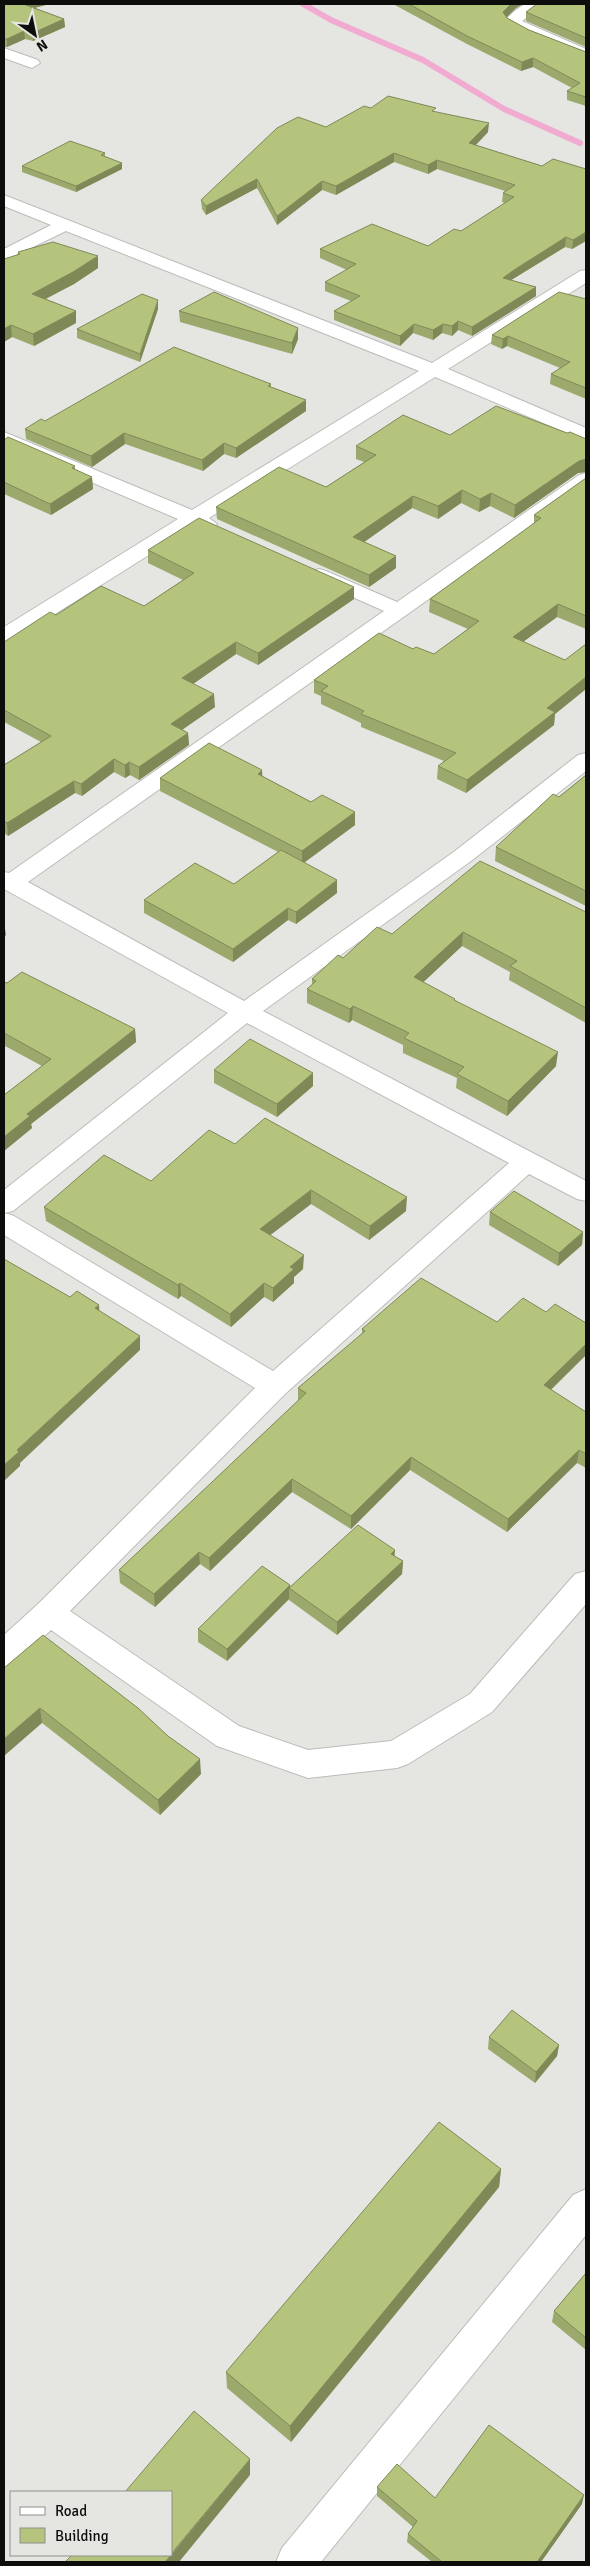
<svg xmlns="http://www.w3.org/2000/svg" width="590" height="2566" font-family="Signika,sans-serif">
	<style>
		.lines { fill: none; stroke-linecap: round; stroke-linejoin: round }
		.stream { stroke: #f2abd0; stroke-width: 6 }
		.street-casing { stroke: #bcbdba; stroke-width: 2 }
		.street { fill: #fff; fill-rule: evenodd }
		.wall { fill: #9ca96c }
		.shaded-wall { fill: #7f8958 }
		.building { fill: #b5c47d; stroke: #7f8958 }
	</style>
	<rect width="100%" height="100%" fill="#e5e6e2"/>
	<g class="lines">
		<path class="stream" d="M303 4 331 20 423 60 504 109 580 143"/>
		<defs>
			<path id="street" d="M526 4H545L522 21 586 49V60L529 37 507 25 504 22C510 14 517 8 526 4Z
				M4 48 38 60 40 63 32 68 4 58Z
				M4 195 432 363 580 271 586 270V283L448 369 586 428V441L435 377 209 518 217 524 214 528 207 530 195 526 12 641 4 642V627L178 519 4 445V432L192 510 419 371 66 231 4 261V249L51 225 4 206Z
				M586 473V488L28 882 244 1001 455 851 578 755 586 753V771L471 861 263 1011 586 1181V1201L577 1199 529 1174 285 1394 70 1611 239 1726 308 1750 391 1741 470 1694 575 1574 586 1571V1604L492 1712 408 1764 397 1768 308 1778 217 1746 51 1630 15 1663 4 1667V1635L38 1604 255 1388 4 1235V1190L228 1013 4 889V872L9 873 384 611 312 579 309 575 312 571 319 569 326 571 397 602 579 475ZM247 1023 509 1163 273 1371 14 1216 4 1213 13 1211Z
				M586 2189V2235L321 2562H276L282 2548 573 2195Z"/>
		</defs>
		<use href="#street" class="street-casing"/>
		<use href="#street" class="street"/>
	</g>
	<path class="wall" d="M4 4H49L35 8 64 19 65 27 33 41 25 39 7 47H4Z
		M393 4H523L516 8 506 17 507 18 529 30 586 52V106L567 100V91L572 88 533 67 521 71 467 44Z
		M586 4V47L526 21V12Z
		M371 108 436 112 488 132 476 145 542 166 586 169V241L572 249 565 247 511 280 536 287V296L472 336 458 330 452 336 442 333 433 340 413 333 400 346 334 320V311L351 301 325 291V282L347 270 320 258V249L428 246 461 231 505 203 502 202 503 193 505 191 437 169 428 174 394 162 336 195 322 190 277 225 257 188 206 215 202 209 201 200 326 127Z
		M105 153V156L122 169 76 192 22 172V166Z
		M18 252 98 268 74 284 46 299 76 311V323L34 346 12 337 4 342Z
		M586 299V399L550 384 551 374 560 368 507 346 502 349 491 344 492 335Z
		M158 309 140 362 77 338V329Z
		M179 311 298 328V339L292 354 180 322Z
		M271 384V387L306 400V411L236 458 224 454 203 471 125 444 92 467 26 439 25 429 45 421Z
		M567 433 586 439V472L578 473 514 518 490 506 479 512 461 503 438 519 412 508 364 542 396 556V568L369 587 217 519 216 507 326 487 364 462 356 459V446L450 435Z
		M4 440 75 466V470L92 477 93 489 51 515 4 494Z
		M586 478V629L557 617 523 642 565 660 586 644V689L555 714 554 725 466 793 437 779 438 766 444 761 361 727V723L321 704V696L314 693V680L413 649 434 654 468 629 429 612 430 599 534 524V515Z
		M148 550 354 587V599L258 665 236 654 193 684 215 707 182 729 188 733 189 745 139 780 130 775 125 778 114 772 82 796 75 793 8 836 4 833V765L41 742 4 722V642L56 615 144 606 183 580 148 563Z
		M586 775V906L495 861 496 847Z
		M262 776 355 825 304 863 337 893 296 924 288 920 233 962 144 913V900L234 884 278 852 160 791V778Z
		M586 912V1023L509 980 510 972 462 946 423 982 455 1001 556 1066 507 1116 456 1088 457 1078 403 1053V1045L352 1020 349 1023 307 1003V989L312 985V979L343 958 392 934Z
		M4 982 135 1029 136 1042 31 1124 32 1128 4 1151V1095L42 1066 5 1046 4 1047Z
		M214 1070 313 1073V1086L277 1117 214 1083Z
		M235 1144 406 1211 369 1240 311 1204 270 1235 303 1269 294 1277V1283L273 1302 264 1297 231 1327 181 1296 178 1299 46 1221 44 1207 151 1181Z
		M490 1212 583 1232 582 1245 558 1266 489 1225Z
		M497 1322 586 1355 551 1390 586 1412V1468L577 1463 507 1532 410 1470 351 1529 292 1492 210 1571 200 1564 155 1607 120 1583 119 1570 298 1401V1388L362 1334V1329Z
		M395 1550 394 1556 403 1561 402 1574 337 1635 289 1600V1599L227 1661 198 1642V1629L290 1586Z
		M4 1668 201 1774 160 1815 42 1723Z
		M489 2037 559 2045 557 2056 535 2083 488 2049Z
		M501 2169 499 2187 291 2442 227 2388 226 2372Z
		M586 2273V2350L552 2322 554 2311Z
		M377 2487 435 2498 582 2504 541 2562H432L407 2542 408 2534 413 2527 377 2496Z"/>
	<path class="shaded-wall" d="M23 4H49L23 11Z
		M511 4H523L516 8 503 21V12Z
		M64 19 65 27 33 41V33Z
		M24 31 25 39 7 47V39Z
		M533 58V67L521 71 522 62Z
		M489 123 488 132 469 152V143Z
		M394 153V162L336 195V186Z
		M437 160V169L428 174V165Z
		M122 163V169L76 192V186Z
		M257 179V188L206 215V206Z
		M322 181V190L277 225V216Z
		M586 232V241L572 249 573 240Z
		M566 237 565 247 513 279 502 288 503 278 514 270Z
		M98 256V268L74 284 33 305 32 294Z
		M536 287V296L472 336V327Z
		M158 300V309L140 362V354Z
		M76 311V323L34 346 33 334Z
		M458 321V330L452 336V326Z
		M414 324 413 333 400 346V336Z
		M443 324 442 333 433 340V330Z
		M11 325 12 337 4 342V329Z
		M298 328V339L292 354V343Z
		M508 336 507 346 502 349 503 339Z
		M306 400V411L236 458V448Z
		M124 433 125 444 92 467 91 456Z
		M224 443V454L203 471 202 460Z
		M586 459V472L578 473 514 518 515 505 579 461Z
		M92 477 93 489 51 515 50 504Z
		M462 490 461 503 438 519V506Z
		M491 493 490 506 479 512 480 499Z
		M413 496 412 508 353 550V537Z
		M396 556V568L369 587V575Z
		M354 587V599L258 665V653Z
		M558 604 557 617 512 650 513 637Z
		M236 642V654L183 691 182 678Z
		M586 677V689L555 714 554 725 466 793 467 780 547 708Z
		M214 694 215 707 172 737 171 724Z
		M188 733 189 745 139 780V767Z
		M114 759V772L82 796 81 784Z
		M129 762 130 775 125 778V765Z
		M262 770 263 783 258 774Z
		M74 781 75 793 8 836 7 823Z
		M355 812V825L302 864V851Z
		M337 880V893L296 924V912Z
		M288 908V920L233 962V949Z
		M4 922 6 935 4 937Z
		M463 932 462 946 414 991V977Z
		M353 1006 352 1020 349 1023 350 1009Z
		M135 1029 136 1042 31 1124 32 1128 4 1151V1137L27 1114Z
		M4 1034 5 1046 4 1047Z
		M558 1052 556 1066 507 1116 508 1101Z
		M313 1073V1086L277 1117V1104Z
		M311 1190V1204L260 1243V1229Z
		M407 1197 406 1211 369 1240 370 1226Z
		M583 1232 582 1245 558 1266 559 1253Z
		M304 1255 303 1269 294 1277V1283L273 1302V1288L290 1267Z
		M180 1283 181 1296 178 1299V1285Z
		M264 1283V1297L231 1327 230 1314Z
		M99 1305 100 1319 95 1308Z
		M140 1336V1350L20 1463V1466L4 1481V1465L17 1450Z
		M586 1344V1355L542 1398 544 1385Z
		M579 1450 577 1463 507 1532 508 1519Z
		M411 1457 410 1470 351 1529V1516Z
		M292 1479V1492L210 1571 209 1558Z
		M395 1550 394 1562 391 1554Z
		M199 1552 200 1564 155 1607 154 1594Z
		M403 1561 402 1574 337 1635V1622Z
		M290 1585V1589L289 1588V1599L227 1661V1649Z
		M40 1708 42 1723 4 1756V1739Z
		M200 1759 201 1774 160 1815 158 1800Z
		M559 2045 557 2056 535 2083 536 2072Z
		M501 2169 499 2187 291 2442 290 2426Z
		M250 2459V2475L179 2562H165Z
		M584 2495 582 2504 541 2562H537Z"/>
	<path class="building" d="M4 4H23L64 19 33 33 24 31 7 39H4Z
		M409 4H511L503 12 507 18 529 30 586 52V97L567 91 580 83 533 58 522 62 467 36Z
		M537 4H586V38L526 12Z
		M388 96 436 108 432 111 489 123 469 143 542 166 553 159 586 169V232L573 240 566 237 514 270 503 278 536 287 472 327 458 321 452 326 443 324 433 330 414 324 400 336 334 311 360 296 325 282 356 264 320 249 372 224 428 246 454 229 461 231 514 197 503 193 515 185 437 160 428 165 394 153 336 186 322 181 277 216 257 179 206 206 201 200 277 128 298 117 326 127 364 106 371 108Z
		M70 141 105 153 101 155 122 163 76 186 22 166Z
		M53 242 98 256 73 272 32 294 76 311 33 334 11 325 4 329V259L20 254 18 252Z
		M214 292 298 328 292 343 179 311Z
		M559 292 586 299V388L551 374 570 362 508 336 503 339 492 335Z
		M142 294 158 300 140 354 77 329Z
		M174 347 271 384 268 386 306 400 236 448 224 443 202 460 124 433 91 456 25 429 41 419 45 421Z
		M496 406 567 433 570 432 586 439V459L579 461 515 505 491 493 480 499 462 490 438 506 413 496 353 537 396 556 369 575 216 507 279 467 326 487 376 455 356 446 403 415 450 435Z
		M8 437 75 466 72 468 92 477 50 504 4 482V440Z
		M586 478V616L558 604 513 637 565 660 586 644V677L547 708 555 712 467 780 438 766 456 753 361 714 364 711 321 691 328 686 314 680 379 633 413 649 416 647 434 654 479 621 430 599 541 518 534 515Z
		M199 518 354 587 258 653 236 642 182 678 214 694 171 724 188 733 139 767 129 762 125 765 114 759 81 784 74 781 7 823 4 821V765L51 736 4 710V642L50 612 56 615 101 586 144 606 194 573 148 550Z
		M209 743 262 770 258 774 311 802 322 795 355 812 302 851 160 778Z
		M586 775V891L496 847 553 794 559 797Z
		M281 850 337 880 296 912 288 908 233 949 144 900 195 863 234 884Z
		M480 861 586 912V1008L510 966 517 961 463 932 414 977 455 999 454 1000 558 1052 508 1101 457 1074 464 1067 404 1038 409 1033 353 1006 350 1009 307 989 316 981 312 979 338 955 343 958 377 927 392 934Z
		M22 972 135 1029 27 1114 30 1116 4 1137V1095L51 1059 4 1033V982L7 983Z
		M250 1039 313 1073 277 1104 214 1070Z
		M265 1118 407 1197 370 1226 311 1190 260 1229 304 1255 290 1267 294 1269 273 1288 264 1283 230 1314 180 1283 178 1285 44 1207 104 1155 151 1181 209 1130 235 1144Z
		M514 1191 583 1232 559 1253 490 1212Z
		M4 1259 70 1297 77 1291 99 1305 95 1308 140 1336 17 1450 19 1452 4 1465Z
		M421 1278 497 1322 523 1298 546 1312 555 1304 586 1323V1344L544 1385 586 1412V1454L579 1450 508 1519 411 1457 351 1516 292 1479 209 1558 199 1552 154 1594 119 1570 306 1393 298 1388 365 1331 362 1329Z
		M358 1525 395 1550 391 1554 403 1561 337 1622 289 1588Z
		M262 1566 290 1585 227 1649 198 1629Z
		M43 1635 138 1708 168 1736 200 1759 158 1800 40 1708 4 1739V1668Z
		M512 2010 559 2045 536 2072 489 2037Z
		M439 2122 501 2169 290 2426 226 2372Z
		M586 2273V2338L554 2311Z
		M194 2411 250 2459 171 2554V2492H125Z
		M489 2425 584 2495 537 2562H442L408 2534 417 2521 377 2487 397 2464 435 2498Z
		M72 2555H171L165 2562H65Z"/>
	<rect width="590" height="2566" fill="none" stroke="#0d0d0c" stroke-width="10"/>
	<rect x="10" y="2491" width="162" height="65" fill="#e5e6e2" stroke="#8f8f8c"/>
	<rect x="20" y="2507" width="25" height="8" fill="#ffffff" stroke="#8f8f8c"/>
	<text x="55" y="2516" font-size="15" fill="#0d0d0c">Road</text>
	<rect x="20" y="2528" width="25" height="15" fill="#b5c47d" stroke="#8f8f8c"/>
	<text x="55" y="2541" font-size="15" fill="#0d0d0c">Building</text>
	<g transform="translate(35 35) rotate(147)" stroke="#e5e6e2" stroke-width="4" paint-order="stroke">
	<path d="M0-4L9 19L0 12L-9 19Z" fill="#0d0d0c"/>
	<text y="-8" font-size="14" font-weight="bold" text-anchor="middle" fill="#0d0d0c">N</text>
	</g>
</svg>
